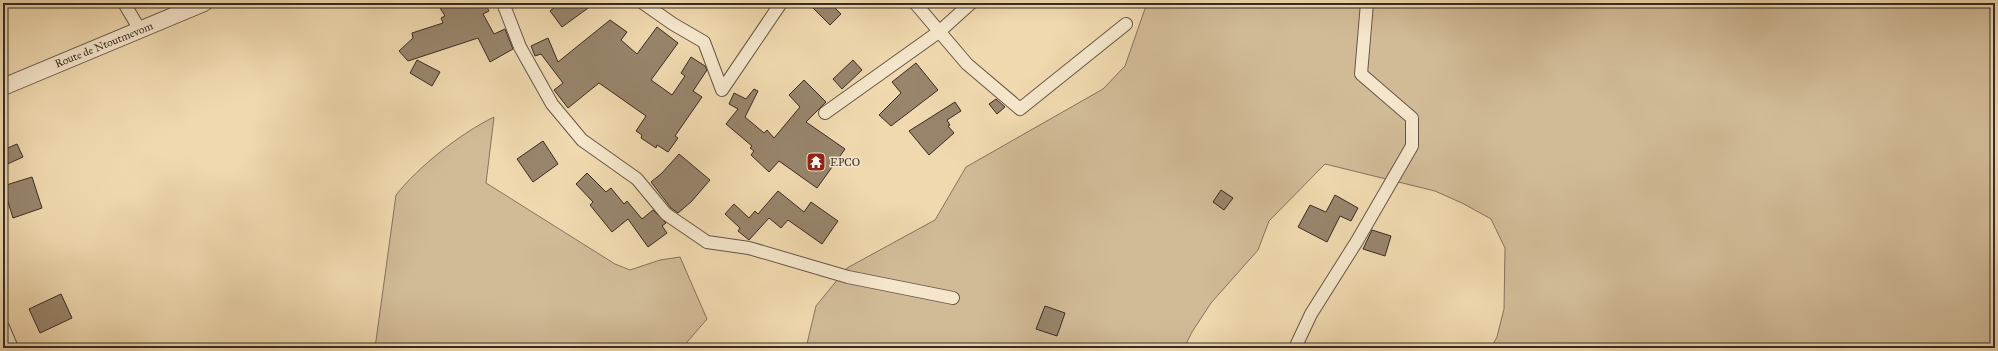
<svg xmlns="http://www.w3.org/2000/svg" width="1998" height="351" font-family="'IM FELL Great Primer',serif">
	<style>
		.green { fill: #d1bb97; stroke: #84735e }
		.building { fill: #98856c; stroke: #382b24 }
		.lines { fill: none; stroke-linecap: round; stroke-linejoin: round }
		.minor-casing { stroke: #665647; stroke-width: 14 }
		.tertiary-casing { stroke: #665647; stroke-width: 18 }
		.minor { stroke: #f5e6cb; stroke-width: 12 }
		.tertiary { stroke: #f5e6cb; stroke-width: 16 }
		.labels { text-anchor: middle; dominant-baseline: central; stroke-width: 3; stroke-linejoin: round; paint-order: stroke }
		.street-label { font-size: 11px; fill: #382b24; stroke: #f5e6cb }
		.poi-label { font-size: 11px; fill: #382b24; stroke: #f5e6cb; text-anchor: start }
	</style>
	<rect width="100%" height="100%" fill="#f0d9af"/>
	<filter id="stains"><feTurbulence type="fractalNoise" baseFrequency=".005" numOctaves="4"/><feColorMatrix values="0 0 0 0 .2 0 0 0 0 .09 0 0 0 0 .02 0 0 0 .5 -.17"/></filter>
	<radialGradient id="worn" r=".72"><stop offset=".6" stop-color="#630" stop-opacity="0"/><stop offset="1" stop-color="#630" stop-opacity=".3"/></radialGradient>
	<path class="green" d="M1147 3H1995V348H1491L1497 337 1504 309 1505 248 1491 219 1464 204 1435 191 1325 164 1269 221 1258 250 1211 303 1192 332 1184 348H806L816 306 847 268 935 220 966 167 1103 89 1125 66Z
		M494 117 486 183 615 264 630 270 660 260 680 257 707 319 682 348H375L396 195C419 166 461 133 494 117Z"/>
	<path class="building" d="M437 3H485L489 11 483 14 494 34 505 29 513 49 490 62 478 38 408 61 399 51 413 38 412 33 443 23 441 18 445 16Z
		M560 3H595L562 27 550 11Z
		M808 3H830L841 14 830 25Z
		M610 20 627 32 621 40 637 54 657 27 678 43 651 80 672 95 685 76 681 73 691 57 705 66 707 70 693 91 702 97 675 136 678 138 668 152 657 145 656 148 641 138 642 135 636 131 646 116 599 83 568 108 554 90 563 83 541 54 535 56 531 46 548 38 558 62Z
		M417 60 440 72 432 86 410 73Z
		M853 60 862 70 842 89 833 79Z
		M916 63 938 90 891 126 879 115 901 93 892 82Z
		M804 80 826 102 806 122 845 149 817 188 779 161 769 172 751 155 754 151 750 148 752 146 726 124 738 109 729 104 734 93 746 99 754 89 758 91 745 117 764 133 767 130 774 138 800 107 789 95Z
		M996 99 1005 107 997 114 989 104Z
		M955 102 961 111 947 120 950 125 948 126 954 133 929 155 909 131Z
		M543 141 558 164 533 182 517 159Z
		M17 144 23 157 3 166V150Z
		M679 154 710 180 691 202 678 213 671 208 651 182 662 173Z
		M587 173 606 192 611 188 624 204 627 201 642 219 653 210 666 223 662 226 667 233 648 247 628 219 612 232 590 205 593 202 576 184Z
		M32 177 42 208 13 218 3 186Z
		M1221 190 1233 198 1224 210 1213 202Z
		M778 191 804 212 811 202 838 221 822 244 788 220 781 228 769 218 749 240 738 231 740 228 725 214 734 204 749 218 755 211 758 214Z
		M1335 195 1358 208 1351 221 1340 216 1327 242 1298 227 1310 205 1326 212Z
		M1372 230 1391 236 1385 256 1363 249Z
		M61 294 72 318 40 333 29 309Z
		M1045 306 1065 313 1057 336 1036 329Z"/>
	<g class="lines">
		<defs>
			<path id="minor" d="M124 3 140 30
				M503 3 520 47 552 104 582 140 637 179 666 214 707 242 749 248 848 277 953 298
				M643 3 673 24 704 42 722 90 781 3
				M915 3 967 64 1020 109 1126 24
				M825 113 940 31 971 3
				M3 327 12 348
				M1295 348 1311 314 1357 241 1412 146V118L1361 74 1367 3"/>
			<path id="tertiary" d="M3 87 204 3"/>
		</defs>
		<use href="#minor" class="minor-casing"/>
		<use href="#tertiary" class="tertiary-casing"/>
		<use href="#minor" class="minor"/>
		<use href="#tertiary" class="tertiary"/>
	</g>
	<defs>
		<symbol id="temple-square" viewBox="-11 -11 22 22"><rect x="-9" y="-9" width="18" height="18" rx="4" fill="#8f2418" stroke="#f5e6cb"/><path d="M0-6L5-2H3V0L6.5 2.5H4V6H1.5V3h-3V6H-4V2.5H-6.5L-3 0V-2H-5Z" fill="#fff"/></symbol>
	</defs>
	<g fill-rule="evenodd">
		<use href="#temple-square" x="805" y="151" width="22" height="22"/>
	</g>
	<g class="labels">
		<g class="street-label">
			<text transform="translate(104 45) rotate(-22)">Route de Ntoutmevom</text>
		</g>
		<g class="poi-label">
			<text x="830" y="162">EPCO</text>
		</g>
	</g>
	<rect width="1998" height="351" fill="none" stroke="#f0d9af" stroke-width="16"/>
	<rect x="4" y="4" width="1990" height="343" fill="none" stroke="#382b24" stroke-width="2"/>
	<rect x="8" y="8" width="1982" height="335" fill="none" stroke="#382b24"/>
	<rect width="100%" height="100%" filter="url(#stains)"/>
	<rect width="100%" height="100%" fill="url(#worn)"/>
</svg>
